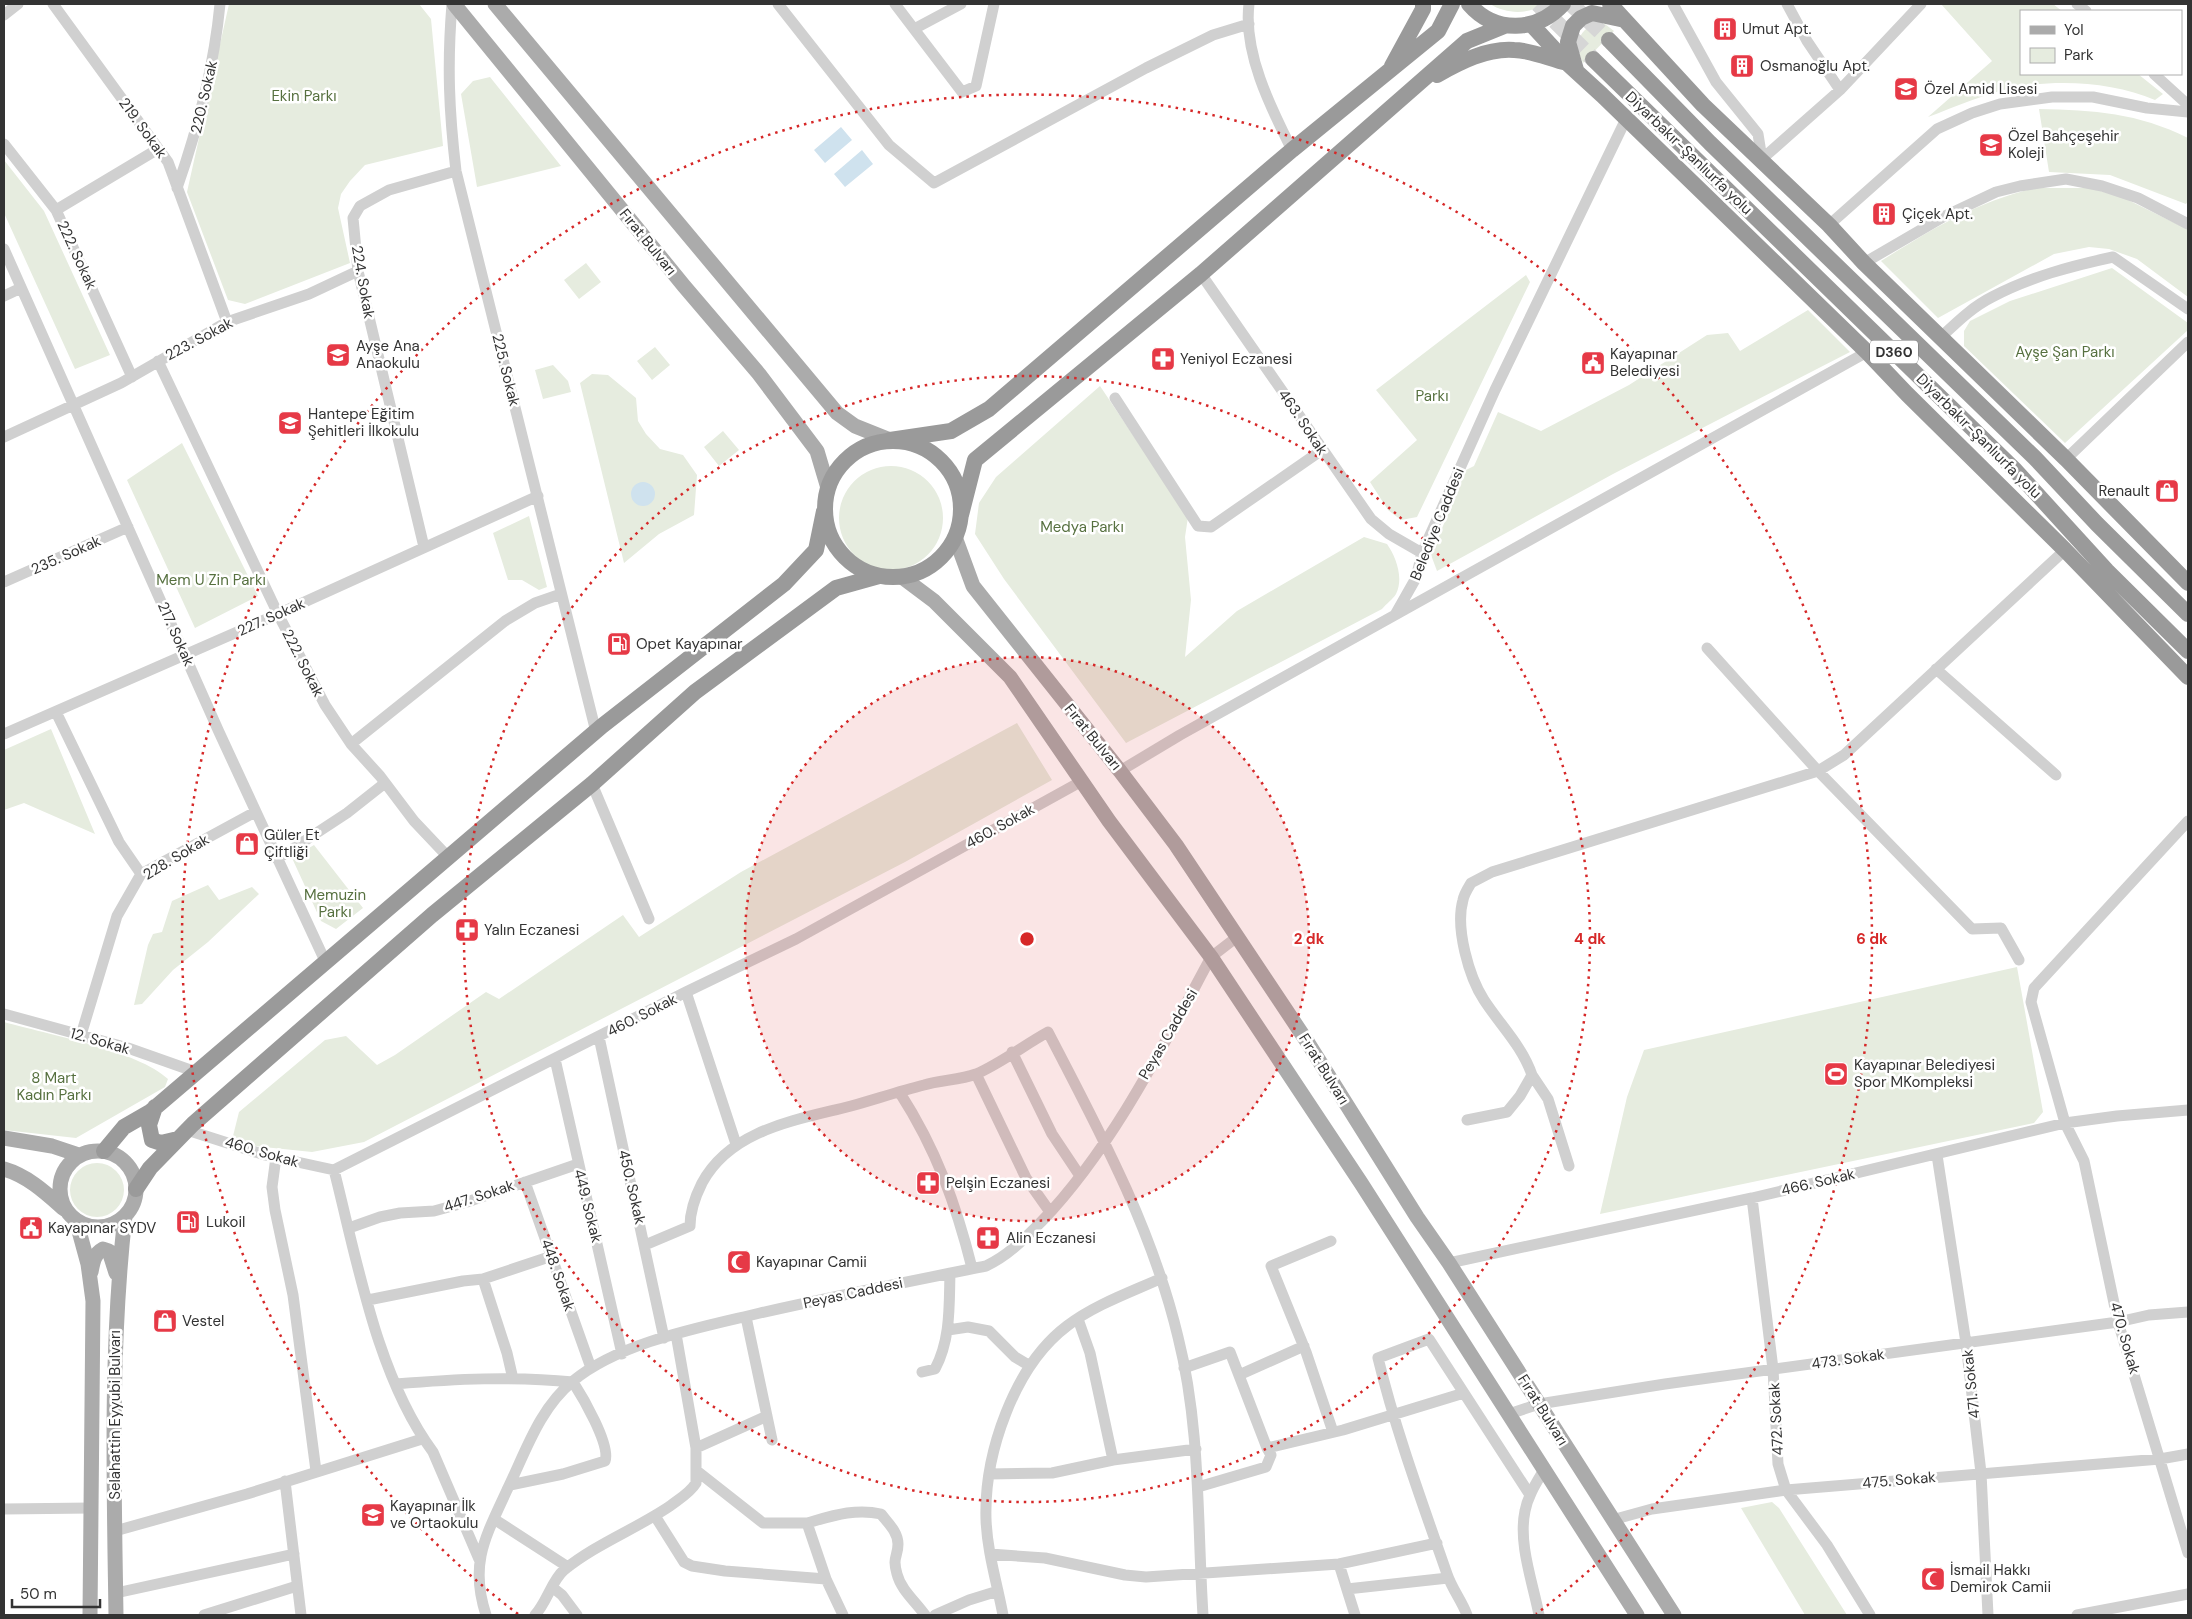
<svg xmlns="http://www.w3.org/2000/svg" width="2192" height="1619" font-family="'DM Sans',sans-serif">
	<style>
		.green { fill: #e6ecdf }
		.water { fill: #cfe2ee }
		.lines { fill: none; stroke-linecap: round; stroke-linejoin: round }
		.highway-tunnel { stroke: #d6d6d6; stroke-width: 16; stroke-dasharray: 16 8; stroke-linecap: butt }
		.minor { stroke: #d0d0d0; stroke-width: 11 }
		.major { stroke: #ababab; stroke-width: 15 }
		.highway { stroke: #9a9a9a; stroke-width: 16 }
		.ring { fill: none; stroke: #d62828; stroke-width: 2.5; stroke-dasharray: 2.5 5 }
		.labels { text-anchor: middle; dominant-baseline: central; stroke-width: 5; stroke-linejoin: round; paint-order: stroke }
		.shield { fill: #fff; stroke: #707070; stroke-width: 1 }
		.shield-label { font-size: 14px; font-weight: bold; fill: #333 }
		.poi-label { font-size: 15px; fill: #333; stroke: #fff; text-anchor: start }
		.park-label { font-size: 15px; fill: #56703f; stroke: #fff }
		.street-label { font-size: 15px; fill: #333; stroke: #fff }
		.centre { fill: #d62828; stroke: #fff; stroke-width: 2.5 }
		.ring-label { font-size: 15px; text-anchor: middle; font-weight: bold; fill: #d62828; stroke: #fff; stroke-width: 5; stroke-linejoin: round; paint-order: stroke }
	</style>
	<rect width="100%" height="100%" fill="#fff"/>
	<path class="green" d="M229 4H419L431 19 443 146 365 165 350 181 341 194 338 208 350 263 245 304 228 300 187 192Z
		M1490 4H1544C1528 15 1506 14 1490 4Z
		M1941 4H2053L2062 11H2021V74H2138L2163 94 2155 100C2113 82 2057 79 2012 88 1984 94 1955 107 1928 117L1992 61Z
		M1596 23 1605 24 1614 31 1583 63C1574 44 1577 32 1596 23Z
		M490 77 561 166 477 187 461 94 473 81Z
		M2039 109C2094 110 2138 113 2188 138V201L2186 204 2110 175 2049 172Z
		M4 160 44 211 110 355 75 369 4 213Z
		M2035 188H2091L2126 199 2185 228 2188 230V297L2137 259 2109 249 2089 247 2054 254 1938 318 1881 261C1932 229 1976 202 2035 188Z
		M586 263 601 282 579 299 564 280Z
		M2112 268 2188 323V330L2065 443 1964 346V331L1970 321 2010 301Z
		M1526 275 1530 282 1417 517 1401 520 1388 510 1370 482 1417 440 1376 390Z
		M1808 310 1850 352 1613 474 1437 571 1431 555 1466 470 1474 466 1498 412 1541 431 1629 385 1707 335 1728 333 1740 351Z
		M655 347 670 365 652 380 637 361Z
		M553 365 568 381 571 392 543 399 535 370Z
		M592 374 608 375 636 398 638 421 646 434 660 449 683 455 697 475 694 515 659 534 624 563 580 383Z
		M1100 386 1188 517 1185 537 1191 600 1185 657 1237 611 1364 537 1387 544C1396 557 1404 578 1396 594 1393 599 1386 604 1382 609L1126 743 1004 579 975 534 979 503 996 477Z
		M723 431 739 450 719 466 704 447Z
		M182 443 258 596 195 628 127 480Z
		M839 518a52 52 0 1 1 104 0a52 52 0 1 1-104 0Z
		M529 516 547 587 539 590 522 580H508L493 533Z
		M1017 723 1052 780 905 862 364 1142 312 1152 244 1145 233 1136 239 1112 325 1040 346 1036 377 1065 395 1055 486 992 499 999 623 915 639 937 741 872Z
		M51 729 95 834 24 803 4 810V750Z
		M314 845 363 908 336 929 321 921 292 858Z
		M208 885 219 900 252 887 259 894 208 942 173 970 142 1004 134 1005 148 945 153 934 162 932 172 901Z
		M2017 967 2043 1112 2034 1123 1600 1214 1627 1097 1644 1050Z
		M4 1022C46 1034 139 1051 168 1079L165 1087 76 1138 4 1130Z
		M70 1190a27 27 0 1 1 54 0a27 27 0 1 1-54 0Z
		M1772 1502 1779 1508 1847 1615H1805L1741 1508Z"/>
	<path class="water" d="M841 127 852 140 825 163 814 150Z
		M862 150 873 164 845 187 834 174Z
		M631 494a12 12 0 1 1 24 0a12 12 0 1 1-24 0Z"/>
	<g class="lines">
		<path class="highway-tunnel" d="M1538 4 1593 59
			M1571 4 1609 40"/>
		<path class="minor" d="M53 4 168 162 227 322
			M452 4C447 65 449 111 456 171L596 732
			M778 4 889 145 934 183 1146 68 1213 35 1249 24
			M895 4 914 29 961 4
			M1249 4C1243 53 1271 108 1292 150
			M1673 4 1716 82 1758 134 1762 159
			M1787 4 1807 41 1840 90
			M2077 4 2086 11
			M4 15 18 4
			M914 29 962 92 976 86 994 4
			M2154 74 2188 105
			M4 144 56 210 132 377
			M1762 159 1840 90 1921 4
			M177 188C198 128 214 67 220 4
			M56 210 158 149
			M1829 225 1937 129 1972 113 2000 104 2052 97H2093L2147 108 2188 112
			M4 249 219 732 326 963
			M1864 263 1943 217 1996 192 2020 186 2066 179 2102 186 2138 198 2188 224
			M1201 274 1371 519 1389 534 1422 553
			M4 296 21 288
			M1940 338C1956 323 1972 307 1992 297 2030 277 2071 266 2113 257L2188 309
			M158 361 278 614 325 705 351 744 380 776 414 821 449 858
			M1115 398 1198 526 1211 527 1322 450
			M4 437 121 383 227 322 309 294 358 271
			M2066 459 2188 342
			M424 547 358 271 353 218 360 206 389 190 456 171
			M4 582 128 527
			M1395 615 1867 352
			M1707 648 1818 771 1972 929 2001 928 2019 960
			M1936 669 2056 775
			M56 712 119 842 141 874
			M4 734 278 614 538 496
			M351 744 505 621 535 603 561 594
			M1120 771 1180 735 1395 615 1416 578 1422 553 1495 390 1626 119
			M592 784 649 919
			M2188 821 2034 988 2031 1002 2065 1123 2084 1161 2118 1322 2188 1553
			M277 859 347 813 385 783
			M686 992 736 1144
			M4 1014 128 1048 196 1072
			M81 1035 117 916 141 874 255 812
			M599 1037 664 1338
			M1012 1052 1052 1134 1080 1176
			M555 1059 622 1354
			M976 1074 1026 1178 1050 1212
			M1532 1075 1548 1099 1569 1166
			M900 1093C936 1149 956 1204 972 1268
			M1467 1120 1507 1112 1520 1096 1532 1075C1522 1046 1501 1026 1484 1000 1469 977 1455 928 1463 900 1464 894 1468 888 1471 883L1492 872 1818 771 1844 755 2065 550
			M187 1130 265 1155 334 1170 686 992 796 939 1082 781
			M1937 1155 1966 1343 1981 1473 1988 1615
			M276 1157 272 1187 275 1210 293 1295 316 1471
			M334 1170C357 1260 377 1377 433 1452L479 1559
			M525 1182 591 1368
			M1752 1198 1773 1369 1778 1464 1786 1490 1827 1545 1870 1615
			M349 1228 380 1217 400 1213 434 1211 467 1202 578 1164
			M1331 1241 1271 1266 1306 1352 1333 1432
			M645 1245 690 1226C690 1211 695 1197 702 1183 731 1129 797 1120 851 1106 876 1099 900 1091 924 1085 941 1080 960 1080 976 1074 998 1065 1026 1044 1048 1032 1099 1130 1152 1228 1178 1337 1201 1428 1197 1522 1203 1615
			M1449 1263 1752 1198 2065 1123 2117 1116 2188 1110
			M483 1279 507 1353 513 1379
			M368 1300 463 1281 483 1279 552 1256
			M746 1317 772 1440
			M1078 1319 1090 1353 1113 1460
			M948 1330 968 1327 989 1331 1015 1357 1030 1366
			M1184 1368 1230 1352 1267 1448
			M922 1372 935 1369C951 1339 949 1305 950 1273
			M1239 1375 1304 1346
			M396 1384C455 1379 513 1376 573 1382 582 1396 611 1445 605 1461L563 1474 510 1485
			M1509 1414 1539 1404 1665 1384 2118 1322 2149 1315 2188 1312
			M696 1448 767 1416
			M697 1471 763 1523H807L826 1579 843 1615
			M989 1474 1052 1473 1113 1460 1196 1449
			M285 1481 301 1615
			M1198 1487 1266 1467 1271 1455 1267 1448 1343 1430 1464 1393
			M4 1509 91 1508
			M655 1516 684 1562 692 1566 725 1571 826 1579
			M494 1519 568 1567
			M1612 1520 1652 1509 1786 1490 2160 1459 2188 1454
			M807 1523C832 1516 855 1508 881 1514 888 1523 898 1532 898 1544 898 1557 892 1557 897 1574 901 1590 916 1602 925 1615
			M115 1531 247 1494 422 1439
			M990 1554 1045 1558 1125 1575 1146 1577 1339 1564 1437 1543
			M1339 1564 1355 1615
			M552 1587 562 1595 577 1615
			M1347 1589 1448 1578
			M116 1593 294 1554
			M204 1615 297 1586
			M486 1615C469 1563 486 1536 507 1490 526 1451 539 1409 573 1381 620 1342 702 1327 760 1313 835 1296 911 1281 986 1266 1009 1255 1024 1239 1042 1221 1112 1148 1163 1046 1211 957L1237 937
			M535 1615C547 1602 552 1580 564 1570 596 1544 636 1529 670 1506 679 1499 690 1493 696 1483V1448L676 1334
			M935 1615 969 1600 998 1591
			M1003 1615C997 1583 987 1551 986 1519 984 1454 1014 1366 1067 1326 1094 1305 1131 1292 1162 1278
			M1467 1615C1462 1601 1452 1589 1447 1574 1422 1502 1396 1432 1378 1358L1429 1339 1530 1495
			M1539 1615C1533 1583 1518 1544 1525 1511 1528 1495 1537 1482 1545 1468
			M2077 1615 2188 1594"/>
		<path class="major" d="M454 4 684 286 759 374 817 451 828 488
			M495 4 837 413 855 426 890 440
			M955 537 973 586 1120 771 1176 845 1308 1043 1417 1217 1449 1263 1674 1615
			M902 577 934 601 1010 677 1109 821 1211 957 1361 1183 1637 1615
			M4 1138 52 1146 79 1155
			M60 1189a38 38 0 1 1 76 0a38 38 0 1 1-76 0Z
			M4 1169C28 1176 46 1193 64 1209
			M76 1220 88 1264 93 1301 90 1615
			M91 1272C93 1262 94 1254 103 1249L109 1251 116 1273
			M116 1615C114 1482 110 1349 125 1216"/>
		<path class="highway" d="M1469 4C1495 34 1537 32 1563 4
			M1610 4 1703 105 1829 225 1864 263 2066 459 2188 583
			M1531 24 1567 63 1602 95 1867 352 1907 394 2065 550 2188 677
			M1609 40 1710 143 2035 458 2097 524 2188 614
			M1593 59 2014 469 2107 571 2188 651
			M1392 66 1423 9V4
			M1576 70 1568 42 1573 26 1581 18 1592 13 1625 20
			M1437 75C1460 62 1487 48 1514 50 1531 50 1550 59 1567 63
			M890 440 951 431 989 409 1292 150 1438 31 1452 4
			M825 509a68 68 0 1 1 136 0a68 68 0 1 1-136 0Z
			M961 515 975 460 1201 274 1467 41 1504 26
			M155 1107 149 1125 152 1140 161 1143 178 1139
			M104 1151 124 1127 150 1112 602 726 784 584 816 550 824 511
			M136 1189 150 1168 193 1124 432 915 592 784 695 692 836 588 879 576"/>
	</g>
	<circle cx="1027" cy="939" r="282" fill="#d62828" fill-opacity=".12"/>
	<g class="ring">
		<circle cx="1027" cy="939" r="282"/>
		<circle cx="1027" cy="939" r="563"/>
		<path d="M518 1614A845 845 0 1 1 1536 1614"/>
	</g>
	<defs>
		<symbol id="building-square" viewBox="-11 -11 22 22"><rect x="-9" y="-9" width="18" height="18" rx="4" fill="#e63946" stroke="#fff"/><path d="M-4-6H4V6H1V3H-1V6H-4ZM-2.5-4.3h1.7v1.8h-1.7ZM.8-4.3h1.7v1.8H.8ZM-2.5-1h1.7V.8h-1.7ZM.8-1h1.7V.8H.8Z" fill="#fff"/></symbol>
		<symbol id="school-square" viewBox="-11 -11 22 22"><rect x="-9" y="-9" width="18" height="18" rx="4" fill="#e63946" stroke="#fff"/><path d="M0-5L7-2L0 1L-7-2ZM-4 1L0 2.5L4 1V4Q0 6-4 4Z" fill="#fff"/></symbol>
		<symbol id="pharmacy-square" viewBox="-11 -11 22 22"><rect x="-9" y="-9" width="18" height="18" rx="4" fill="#e63946" stroke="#fff"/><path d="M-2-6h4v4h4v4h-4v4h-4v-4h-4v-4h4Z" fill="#fff"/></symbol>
		<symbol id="civic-square" viewBox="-11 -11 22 22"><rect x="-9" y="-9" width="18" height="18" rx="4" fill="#e63946" stroke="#fff"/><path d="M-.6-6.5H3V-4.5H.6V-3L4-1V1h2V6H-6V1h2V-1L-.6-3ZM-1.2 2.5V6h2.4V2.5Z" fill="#fff"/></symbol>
		<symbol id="shop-square" viewBox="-11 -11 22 22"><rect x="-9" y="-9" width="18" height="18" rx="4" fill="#e63946" stroke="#fff"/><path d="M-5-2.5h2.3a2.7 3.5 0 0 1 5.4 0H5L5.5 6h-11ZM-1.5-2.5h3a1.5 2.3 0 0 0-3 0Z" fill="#fff"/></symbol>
		<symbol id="fuel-square" viewBox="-11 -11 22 22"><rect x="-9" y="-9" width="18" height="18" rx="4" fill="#e63946" stroke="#fff"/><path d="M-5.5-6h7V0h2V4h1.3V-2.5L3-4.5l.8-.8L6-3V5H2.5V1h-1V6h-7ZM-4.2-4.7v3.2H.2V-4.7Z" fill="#fff"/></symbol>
		<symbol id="stadium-square" viewBox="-11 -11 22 22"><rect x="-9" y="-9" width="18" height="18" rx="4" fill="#e63946" stroke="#fff"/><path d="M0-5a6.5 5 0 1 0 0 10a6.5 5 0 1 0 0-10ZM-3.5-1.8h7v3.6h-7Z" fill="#fff"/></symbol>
		<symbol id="mosque-square" viewBox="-11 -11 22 22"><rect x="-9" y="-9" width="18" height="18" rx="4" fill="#e63946" stroke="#fff"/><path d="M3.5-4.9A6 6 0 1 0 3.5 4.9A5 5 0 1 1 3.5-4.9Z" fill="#fff"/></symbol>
	</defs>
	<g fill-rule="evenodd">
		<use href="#building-square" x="1711" y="15" width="28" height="28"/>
		<use href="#building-square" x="1728" y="52" width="28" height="28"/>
		<use href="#school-square" x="1892" y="75" width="28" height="28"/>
		<use href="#school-square" x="1977" y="131" width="28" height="28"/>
		<use href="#building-square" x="1870" y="200" width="28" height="28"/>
		<use href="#school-square" x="324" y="341" width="28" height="28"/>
		<use href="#pharmacy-square" x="1149" y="345" width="28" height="28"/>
		<use href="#civic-square" x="1579" y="349" width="28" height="28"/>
		<use href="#school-square" x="276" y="409" width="28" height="28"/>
		<use href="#shop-square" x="2153" y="477" width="28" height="28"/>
		<use href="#fuel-square" x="605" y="630" width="28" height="28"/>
		<use href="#shop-square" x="233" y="830" width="28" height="28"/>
		<use href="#pharmacy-square" x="453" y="916" width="28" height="28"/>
		<use href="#stadium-square" x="1822" y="1060" width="28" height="28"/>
		<use href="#pharmacy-square" x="914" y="1169" width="28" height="28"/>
		<use href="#fuel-square" x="174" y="1208" width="28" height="28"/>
		<use href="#civic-square" x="17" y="1214" width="28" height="28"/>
		<use href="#pharmacy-square" x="974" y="1224" width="28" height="28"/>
		<use href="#mosque-square" x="725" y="1248" width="28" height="28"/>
		<use href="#shop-square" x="151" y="1307" width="28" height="28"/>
		<use href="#school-square" x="359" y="1501" width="28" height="28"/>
		<use href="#mosque-square" x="1919" y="1565" width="28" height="28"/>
	</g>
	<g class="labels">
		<rect class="shield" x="1870" y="340.5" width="48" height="23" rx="4"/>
		<g class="shield-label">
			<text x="1894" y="352">D360</text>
		</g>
		<g class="poi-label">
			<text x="1742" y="29">Umut Apt.</text>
			<text x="1760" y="66">Osmanoğlu Apt.</text>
			<text x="1924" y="89">Özel Amid Lisesi</text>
			<text x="2008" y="136">Özel Bahçeşehir<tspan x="2008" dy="17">Koleji</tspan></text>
			<text x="1902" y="214">Çiçek Apt.</text>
			<text x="356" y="346">Ayşe Ana<tspan x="356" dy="17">Anaokulu</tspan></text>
			<text x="1610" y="354">Kayapınar<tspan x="1610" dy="17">Belediyesi</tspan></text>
			<text x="1180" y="359">Yeniyol Eczanesi</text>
			<text x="308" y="414">Hantepe Eğitim<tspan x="308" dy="17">Şehitleri İlkokulu</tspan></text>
			<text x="2150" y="491" text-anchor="end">Renault</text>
			<text x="636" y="644">Opet Kayapınar</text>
			<text x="264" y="835">Güler Et<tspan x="264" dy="17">Çiftliği</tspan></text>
			<text x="484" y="930">Yalın Eczanesi</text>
			<text x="1854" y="1065">Kayapınar Belediyesi<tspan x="1854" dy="17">Spor MKompleksi</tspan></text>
			<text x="946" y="1183">Pelşin Eczanesi</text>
			<text x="206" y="1222">Lukoil</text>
			<text x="48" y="1228">Kayapınar SYDV</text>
			<text x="1006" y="1238">Alin Eczanesi</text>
			<text x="756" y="1262">Kayapınar Camii</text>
			<text x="182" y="1321">Vestel</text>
			<text x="390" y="1506">Kayapınar İlk<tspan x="390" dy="17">ve Ortaokulu</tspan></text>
			<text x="1950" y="1570">İsmail Hakkı<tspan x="1950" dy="17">Demirok Camii</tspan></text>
		</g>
		<g class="park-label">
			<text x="304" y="96">Ekin Parkı</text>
			<text x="2065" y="352">Ayşe Şan Parkı</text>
			<text x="1432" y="396">Parkı</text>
			<text x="1082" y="527">Medya Parkı</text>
			<text x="211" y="580">Mem U Zin Parkı</text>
			<text x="335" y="895">Memuzin<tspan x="335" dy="17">Parkı</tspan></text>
			<text x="54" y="1078">8 Mart<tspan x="54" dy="17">Kadın Parkı</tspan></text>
		</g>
		<g class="street-label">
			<text transform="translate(204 97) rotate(-77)">220. Sokak</text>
			<text transform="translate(143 128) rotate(54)">219. Sokak</text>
			<text transform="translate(1689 153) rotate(44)">Diyarbakır-Şanlıurfa yolu</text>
			<text transform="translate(648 242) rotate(51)">Fırat Bulvarı</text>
			<text transform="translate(77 255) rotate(65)">222. Sokak</text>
			<text transform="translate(363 282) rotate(80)">224. Sokak</text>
			<text transform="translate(199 339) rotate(-28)">223. Sokak</text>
			<text transform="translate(506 370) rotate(76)">225. Sokak</text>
			<text transform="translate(1303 422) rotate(56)">463. Sokak</text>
			<text transform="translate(1979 436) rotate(45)">Diyarbakır-Şanlıurfa yolu</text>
			<text transform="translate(1437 524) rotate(-68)">Belediye Caddesi</text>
			<text transform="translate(66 555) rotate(-24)">235. Sokak</text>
			<text transform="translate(271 617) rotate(-24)">227. Sokak</text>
			<text transform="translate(176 634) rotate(66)">217. Sokak</text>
			<text transform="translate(303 663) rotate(63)">222. Sokak</text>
			<text transform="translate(1093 737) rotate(51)">Fırat Bulvarı</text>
			<text transform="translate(1000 826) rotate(-29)">460. Sokak</text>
			<text transform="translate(176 857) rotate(-31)">228. Sokak</text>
			<text transform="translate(642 1015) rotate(-27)">460. Sokak</text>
			<text transform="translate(1168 1034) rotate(-60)">Peyas Caddesi</text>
			<text transform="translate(100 1041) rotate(16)">12. Sokak</text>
			<text transform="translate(1324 1069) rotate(58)">Fırat Bulvarı</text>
			<text transform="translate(262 1152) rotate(16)">460. Sokak</text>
			<text transform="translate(1818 1182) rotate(-13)">466. Sokak</text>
			<text transform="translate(632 1187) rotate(77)">450. Sokak</text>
			<text transform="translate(479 1196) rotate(-18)">447. Sokak</text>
			<text transform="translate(588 1206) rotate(76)">449. Sokak</text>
			<text transform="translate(558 1275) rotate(71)">448. Sokak</text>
			<text transform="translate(853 1293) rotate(-12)">Peyas Caddesi</text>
			<text transform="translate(2125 1338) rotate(74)">470. Sokak</text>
			<text transform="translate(1848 1359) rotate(-8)">473. Sokak</text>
			<text transform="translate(1971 1384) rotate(-96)">471. Sokak</text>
			<text transform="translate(1543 1410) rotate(58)">Fırat Bulvarı</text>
			<text transform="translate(115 1415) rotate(-90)">Selahattin Eyyubi Bulvarı</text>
			<text transform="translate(1776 1419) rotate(-93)">472. Sokak</text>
			<text transform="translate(1899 1480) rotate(-5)">475. Sokak</text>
		</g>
	</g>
	<circle cx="1027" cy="939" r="8" class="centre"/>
	<g class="ring-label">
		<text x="1309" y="944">2 dk</text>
		<text x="1590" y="944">4 dk</text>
		<text x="1872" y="944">6 dk</text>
	</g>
	<rect width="2192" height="1619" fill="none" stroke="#333333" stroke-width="10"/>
	<rect x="2020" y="10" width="162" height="65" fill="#ffffff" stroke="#adadad"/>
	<rect x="2030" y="26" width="25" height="8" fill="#ababab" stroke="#adadad"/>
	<text x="2064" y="35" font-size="15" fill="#333333">Yol</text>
	<rect x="2030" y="48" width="25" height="15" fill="#e6ecdf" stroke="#adadad"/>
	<text x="2064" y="60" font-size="15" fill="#333333">Park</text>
	<path d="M12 1599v8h88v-8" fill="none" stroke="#333333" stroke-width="2.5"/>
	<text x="20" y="1599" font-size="15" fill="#333333" stroke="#ffffff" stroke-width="4" paint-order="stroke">50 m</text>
</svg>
